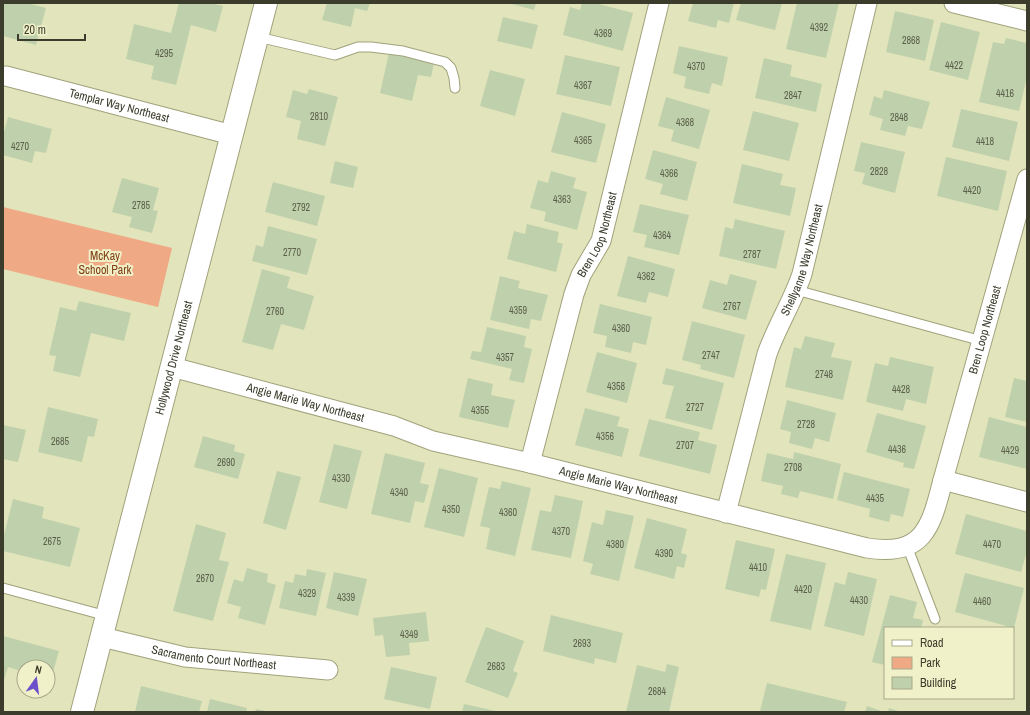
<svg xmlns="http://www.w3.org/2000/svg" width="1030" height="715" font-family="'Archivo Narrow',sans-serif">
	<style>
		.green { fill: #efaa85 }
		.building { fill: #bfd1ac }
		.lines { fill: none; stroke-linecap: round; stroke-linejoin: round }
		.lane-casing { stroke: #a1a27c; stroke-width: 11 }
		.street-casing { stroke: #a1a27c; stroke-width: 21 }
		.secondary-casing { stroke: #a1a27c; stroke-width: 24 }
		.lane { stroke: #fff; stroke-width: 9 }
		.street { stroke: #fff; stroke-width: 19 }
		.secondary { stroke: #fff; stroke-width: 22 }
		.labels { text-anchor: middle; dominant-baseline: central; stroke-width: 4; stroke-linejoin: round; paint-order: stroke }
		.number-label { font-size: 10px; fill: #5d614c }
		.street-label { font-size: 12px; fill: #3c3c2c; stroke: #f0f1c8 }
		.park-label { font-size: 12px; fill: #7f3e16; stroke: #f0f1c8 }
	</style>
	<rect width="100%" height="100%" fill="#e2e4bb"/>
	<path class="green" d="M3 207 172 248 158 307 3 269Z"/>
	<path class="building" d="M3 3H28L46 8 36 45 3 36Z
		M179 3H210L223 6 216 32 191 25 176 85 151 79 154 66 126 59 134 24 171 33Z
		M327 3H370L367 11 355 8 351 27 322 20Z
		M508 3H536L534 10Z
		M582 3H595L633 13 623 51 563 35 570 7 580 10Z
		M693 3H734L729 23 718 20 716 28 688 21Z
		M741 3H782L775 30 736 20Z
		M797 3H839L826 58 786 49Z
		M895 11 934 20 925 61 886 52Z
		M503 17 538 25 532 49 497 41Z
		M941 22 980 32 968 80 929 70Z
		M1006 38 1027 43V77L1019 111 979 102 993 42 1004 44Z
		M679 46 728 57 722 86 712 83 709 94 684 88 686 77 673 73Z
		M389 53 434 63 431 77 418 75 412 101 380 93Z
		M565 55 620 67 611 106 556 94Z
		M764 58 792 65 790 76 822 84 816 112 755 98Z
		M490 70 525 79 515 116 480 106Z
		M309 89 338 97 325 146 297 139 301 121 286 117 293 90 307 94Z
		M884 90 930 102 922 129 908 126 905 136 880 130 883 119 869 115 874 96 882 99Z
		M666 97 710 110 699 149 671 141 674 130 658 126Z
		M961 109 1018 122 1009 161 952 147Z
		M753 111 799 123 789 161 743 150Z
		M562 112 606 124 596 163 551 152Z
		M8 117 52 129 46 153 35 151 32 163 3 155V136Z
		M861 142 905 152 895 193 862 184 865 173 854 171Z
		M653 150 697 162 687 201 660 194 663 184 645 179Z
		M946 157 1007 171 998 211 937 196Z
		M335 161 358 167 353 188 330 183Z
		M742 164 783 174 780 185 796 188 790 216 733 203Z
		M551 171 576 178 573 188 587 192 577 230 544 221 546 212 530 208 538 180 548 183Z
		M122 178 159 188 153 210 158 211 152 233 129 227 132 217 112 212Z
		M273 182 325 196 317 226 265 212Z
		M640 204 689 215 679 255 644 247 647 235 633 232Z
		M735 219 785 231 776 269 719 256 725 227 733 229Z
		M527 224 559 232 557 242 563 244 556 272 507 259 514 231 525 234Z
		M268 226 317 239 307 275 252 261 256 245 263 247Z
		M628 256 675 269 668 297 649 292 646 303 617 296Z
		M262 269 290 277 287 288 314 296 304 330 281 324 273 350 242 342Z
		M730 274 757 281 746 320 702 308 710 280 727 285Z
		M500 276 520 281 518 288 548 295 541 321 531 319 529 329 490 320Z
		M79 301 131 313 124 341 91 333 80 377 53 371 56 356 49 355 60 307 76 311Z
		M600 304 652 317 646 345 633 342 631 353 605 347 607 336 593 333Z
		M692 321 745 335 734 378 700 369 701 365 682 360Z
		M487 327 526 336 524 347 532 349 524 383 509 380 512 369 470 359 472 351 481 352Z
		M805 336 835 343 831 357 852 361 843 400 785 387 794 347 801 349Z
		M597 352 637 363 627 403 586 392Z
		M890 357 934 367 926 404 906 399 903 411 866 402 875 363 888 366Z
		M666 368 724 383 712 430 665 418 674 386 662 384Z
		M468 378 493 384 491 395 515 400 508 428 459 417Z
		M1014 378 1027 381V422L1005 417Z
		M787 400 836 413 829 442 815 438 812 449 789 443 791 432 780 429Z
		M48 407 98 419 94 437 88 436 82 462 38 452Z
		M585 408 620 417 617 426 629 429 622 457 575 445Z
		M877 413 926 426 914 469 903 467 904 463 866 452Z
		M989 417 1027 427V469L979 457Z
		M649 419 700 432 698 440 717 445 710 474 639 456Z
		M3 425 26 430 18 462 3 459Z
		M203 436 235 445 234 451 245 454 238 479 194 467Z
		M334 444 362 451 347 509 319 502Z
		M794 452 841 464 833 499 800 491 798 498 781 494 783 486 761 481 767 453 793 459Z
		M385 453 425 463 420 483 429 485 424 503 415 501 410 523 371 514Z
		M439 468 478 478 464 537 424 527Z
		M277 471 301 477 286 530 263 523Z
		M844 472 910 489 903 517 891 514 889 522 869 517 870 509 837 500Z
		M502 481 531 488 515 556 486 549 490 528 480 526 489 487 500 489Z
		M555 495 583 501 571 558 531 550 540 510 551 512Z
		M13 499 44 507 42 518 80 528 70 567 3 551V539Z
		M606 510 634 516 619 581 590 574 593 564 583 561 592 522 603 525Z
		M966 514 1027 531V551L1021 572 955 554Z
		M647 518 687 529 681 553 687 555 684 568 677 566 674 579 634 568Z
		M196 524 226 533 219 560 229 562 213 621 173 611Z
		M736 540 775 549 766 590 761 589 759 597 725 589Z
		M786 554 826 563 811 630 770 621Z
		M247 568 268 574 267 582 276 585 265 625 238 618 241 607 227 603 234 579 243 582Z
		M307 569 326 573 316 616 279 608 285 581 293 583 295 574 306 576Z
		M334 572 367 579 358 616 326 608Z
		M848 572 877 579 864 636 824 626 835 582 845 585Z
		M965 573 1024 588 1014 628 955 612Z
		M890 595 917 602 913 618 923 620 921 628H885V665L872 662Z
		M426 612 429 641 409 643 410 655 386 657 383 635 375 636 373 618Z
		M551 615 623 633 616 663 595 658 594 664 543 651Z
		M486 627 524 641 513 671 518 673 508 698 465 682Z
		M3 636 59 651 51 679 48 678V667H24V672L8 667 3 683Z
		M667 664 679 667 669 712H626L637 665 665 672Z
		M391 667 437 677 430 709 384 699Z
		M767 683 847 702 844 712H767L760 711Z
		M141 686 202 701 199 712H135Z
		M210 699 247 708 246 712H207Z
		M464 704 496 711V712H462Z
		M867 706 884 712H865Z
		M889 708 901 712H888Z
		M256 709 266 711V712H255Z"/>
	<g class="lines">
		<defs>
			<path id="lane" d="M258 37 335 55 358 47H371L403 51 445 62 451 68 454 78 455 88
				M796 290 982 341
				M907 546 935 619
				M3 588 107 616"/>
			<g id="street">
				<path d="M954 3 1027 21"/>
				<path id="s1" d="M6 76 232 135"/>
				<path id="s2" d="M172 367 394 426 433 441 530 463 867 548C924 557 931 527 943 480L1027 502"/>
				<path id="s3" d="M530 463 574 294 581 275 601 241 659 3"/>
				<path id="s4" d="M943 480 1027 179"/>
				<path id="s5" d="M726 513 767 354C777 326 793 301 802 274L867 3"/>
				<path id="s6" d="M102 637 185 657 328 670"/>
			</g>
			<g id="secondary">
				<path id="s7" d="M82 712 266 3"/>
			</g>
		</defs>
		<use href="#lane" class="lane-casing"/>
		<use href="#street" class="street-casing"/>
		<use href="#secondary" class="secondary-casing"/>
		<use href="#lane" class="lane"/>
		<use href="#street" class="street"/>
		<use href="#secondary" class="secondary"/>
	</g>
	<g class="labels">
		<g class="number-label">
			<text x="819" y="27">4392</text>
			<text x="603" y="33">4369</text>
			<text x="911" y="40">2868</text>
			<text x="164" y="53">4295</text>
			<text x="954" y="65">4422</text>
			<text x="696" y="66">4370</text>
			<text x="583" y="85">4367</text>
			<text x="1005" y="93">4416</text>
			<text x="793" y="95">2847</text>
			<text x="319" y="116">2810</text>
			<text x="899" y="117">2848</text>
			<text x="685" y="122">4368</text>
			<text x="583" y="140">4365</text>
			<text x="985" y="141">4418</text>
			<text x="20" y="146">4270</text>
			<text x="879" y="171">2828</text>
			<text x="669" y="173">4366</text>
			<text x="972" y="190">4420</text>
			<text x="562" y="199">4363</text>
			<text x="141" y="205">2785</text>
			<text x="301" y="207">2792</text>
			<text x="662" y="235">4364</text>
			<text x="292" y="252">2770</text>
			<text x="752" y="254">2787</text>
			<text x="646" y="276">4362</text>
			<text x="732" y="306">2767</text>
			<text x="518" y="310">4359</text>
			<text x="275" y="311">2760</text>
			<text x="621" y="328">4360</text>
			<text x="711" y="355">2747</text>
			<text x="505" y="357">4357</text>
			<text x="824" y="374">2748</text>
			<text x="616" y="386">4358</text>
			<text x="901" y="389">4428</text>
			<text x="695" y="407">2727</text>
			<text x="480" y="410">4355</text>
			<text x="806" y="424">2728</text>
			<text x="605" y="436">4356</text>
			<text x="60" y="441">2685</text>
			<text x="685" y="445">2707</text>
			<text x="897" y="449">4436</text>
			<text x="1010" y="450">4429</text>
			<text x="226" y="462">2690</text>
			<text x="793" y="467">2708</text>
			<text x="341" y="478">4330</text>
			<text x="399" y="492">4340</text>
			<text x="875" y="498">4435</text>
			<text x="451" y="509">4350</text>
			<text x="508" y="512">4360</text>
			<text x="561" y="531">4370</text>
			<text x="52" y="541">2675</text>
			<text x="615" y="544">4380</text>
			<text x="992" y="544">4470</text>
			<text x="664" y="553">4390</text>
			<text x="758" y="567">4410</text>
			<text x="205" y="578">2670</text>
			<text x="803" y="589">4420</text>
			<text x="307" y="593">4329</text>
			<text x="346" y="597">4339</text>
			<text x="859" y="600">4430</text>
			<text x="982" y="601">4460</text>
			<text x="409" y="634">4349</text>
			<text x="582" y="643">2693</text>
			<text x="496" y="666">2683</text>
			<text x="657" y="691">2684</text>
		</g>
		<g class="street-label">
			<text stroke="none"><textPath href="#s1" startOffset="117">Templar Way Northeast</textPath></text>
			<text stroke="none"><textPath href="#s3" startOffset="239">Bren Loop Northeast</textPath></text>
			<text stroke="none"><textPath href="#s5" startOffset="265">Shellyanne Way Northeast</textPath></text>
			<text stroke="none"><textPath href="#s4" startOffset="156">Bren Loop Northeast</textPath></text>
			<text stroke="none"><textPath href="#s7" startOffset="366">Hollywood Drive Northeast</textPath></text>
			<text stroke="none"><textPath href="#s2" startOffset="138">Angie Marie Way Northeast</textPath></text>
			<text stroke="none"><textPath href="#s2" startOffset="462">Angie Marie Way Northeast</textPath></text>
			<text stroke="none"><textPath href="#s6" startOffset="114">Sacramento Court Northeast</textPath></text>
		</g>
		<g class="park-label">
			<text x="105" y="256">McKay<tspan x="105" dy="14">School Park</tspan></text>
		</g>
	</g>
	<rect width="1030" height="715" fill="none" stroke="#3c3c2c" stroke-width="8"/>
	<rect x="884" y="627" width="130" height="72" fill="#f0f1c8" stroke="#a8a98a"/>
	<rect x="892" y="640" width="20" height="6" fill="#ffffff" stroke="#a8a98a"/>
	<text x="920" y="647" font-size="12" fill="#3c3c2c">Road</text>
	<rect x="892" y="657" width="20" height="12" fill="#efaa85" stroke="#a8a98a"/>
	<text x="920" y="667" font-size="12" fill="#3c3c2c">Park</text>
	<rect x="892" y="677" width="20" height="12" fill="#bfd1ac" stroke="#a8a98a"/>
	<text x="920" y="687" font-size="12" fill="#3c3c2c">Building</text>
	<g transform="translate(36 679) rotate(14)"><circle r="19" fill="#f0f1c8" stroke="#a8a98a"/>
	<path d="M0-3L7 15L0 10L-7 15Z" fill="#6c51ca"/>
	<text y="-6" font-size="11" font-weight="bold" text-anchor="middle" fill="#3c3c2c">N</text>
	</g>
	<path d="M18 34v6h67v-6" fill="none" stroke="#3c3c2c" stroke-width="2"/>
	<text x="24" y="34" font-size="12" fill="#3c3c2c" stroke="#f0f1c8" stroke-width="3" paint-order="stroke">20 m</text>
</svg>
